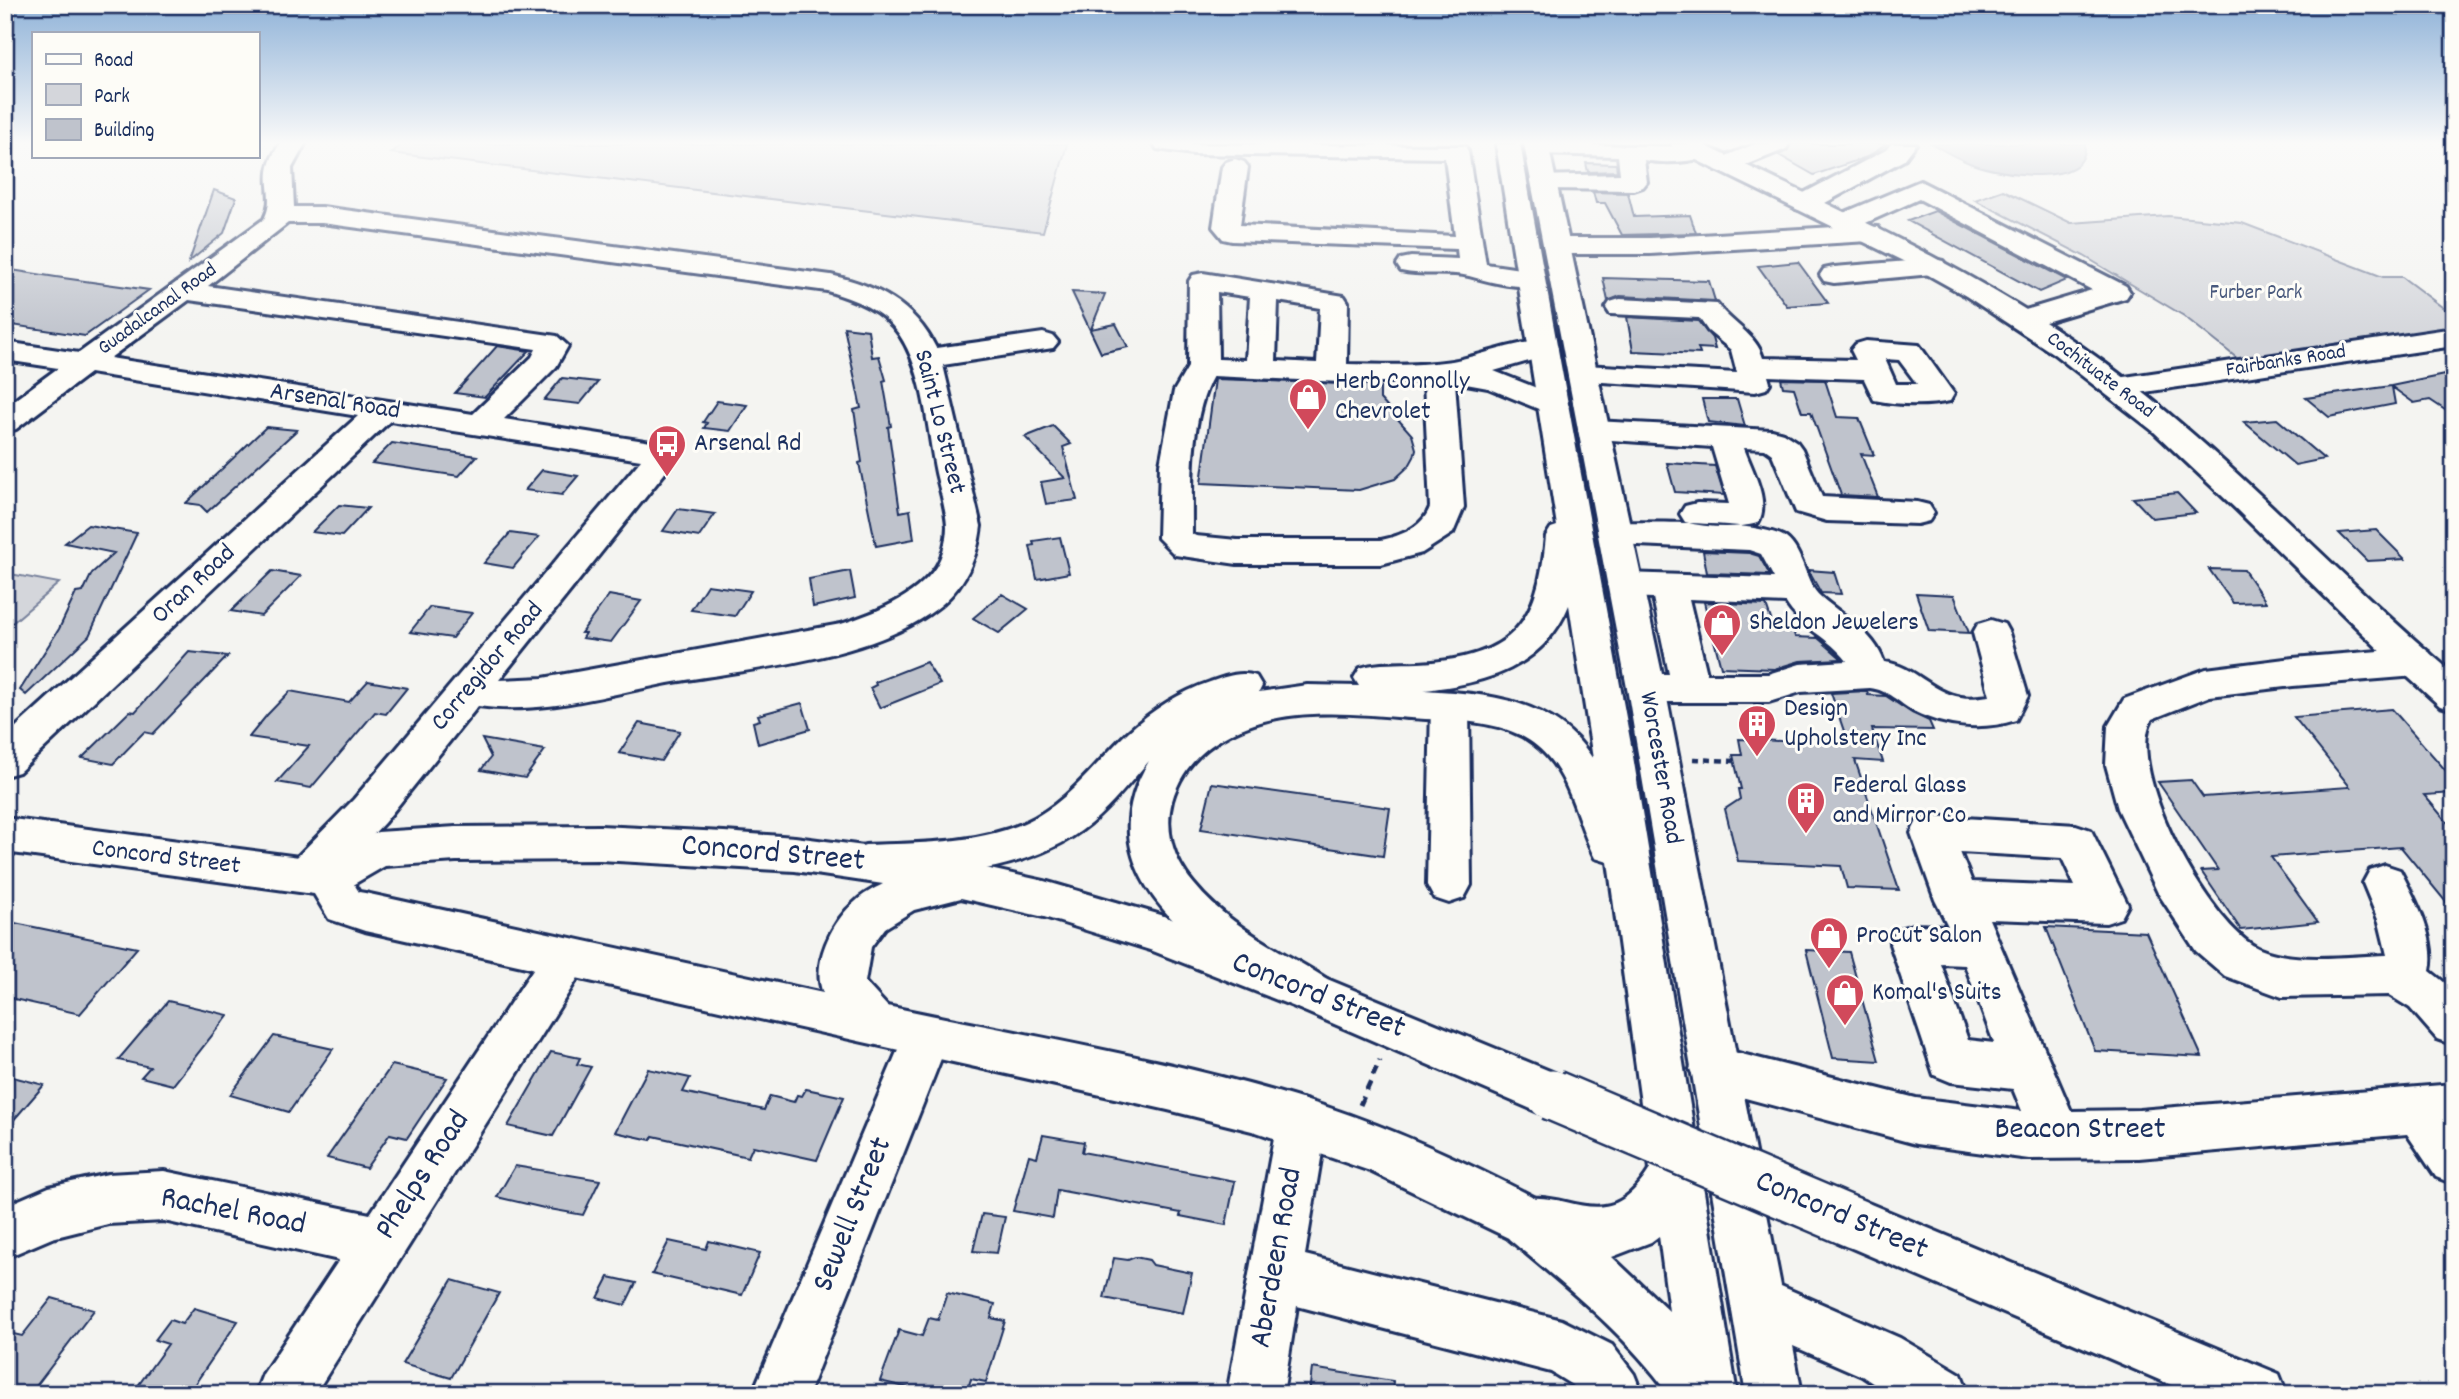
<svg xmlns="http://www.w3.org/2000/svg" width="2459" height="1399" font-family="Dekko,sans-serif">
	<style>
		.green { fill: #d4d6db; stroke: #78829c; stroke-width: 2 }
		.water { fill: #aab0bf; stroke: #717c98; stroke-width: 2 }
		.building { fill: #bfc3cc; stroke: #1b2f5e; stroke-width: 2 }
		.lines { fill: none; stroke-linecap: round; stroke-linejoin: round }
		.minor-casing { stroke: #1b2f5e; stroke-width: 6 }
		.major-casing { stroke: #1b2f5e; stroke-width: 6 }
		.highway-casing { stroke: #1b2f5e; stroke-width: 6 }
		.path-far1 { stroke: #1b2f5e; stroke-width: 4.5; stroke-dasharray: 7 5; stroke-linecap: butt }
		.path { stroke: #1b2f5e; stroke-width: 5; stroke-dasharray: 9 7; stroke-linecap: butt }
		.minor { fill: #fdfcf7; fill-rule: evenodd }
		.major { fill: #fdfcf7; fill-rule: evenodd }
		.highway { fill: #fdfcf7; fill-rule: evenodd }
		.major-bridge-casing { stroke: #1b2f5e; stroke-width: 54; stroke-linecap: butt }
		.major-bridge { stroke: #fdfcf7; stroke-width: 49 }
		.labels { text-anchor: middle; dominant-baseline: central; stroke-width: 6; stroke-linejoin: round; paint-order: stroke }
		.far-park-label { font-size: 21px; fill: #49597d; stroke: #fdfcf7 }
		.far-street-label { font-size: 21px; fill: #1b2f5e; stroke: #fdfcf7 }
		.poi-label { font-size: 26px; fill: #1b2f5e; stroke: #fdfcf7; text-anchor: start }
		.street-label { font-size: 26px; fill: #1b2f5e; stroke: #fdfcf7 }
		.near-street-label { font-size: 32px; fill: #1b2f5e; stroke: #fdfcf7 }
	</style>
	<rect width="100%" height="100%" fill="#f4f4f1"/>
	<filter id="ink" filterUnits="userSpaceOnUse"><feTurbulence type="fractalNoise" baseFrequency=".0143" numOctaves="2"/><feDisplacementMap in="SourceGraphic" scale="14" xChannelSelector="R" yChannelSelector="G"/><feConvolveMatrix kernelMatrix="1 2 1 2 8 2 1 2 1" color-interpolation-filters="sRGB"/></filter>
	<g filter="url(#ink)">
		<path class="green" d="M403 144H1067L1043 232 391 153Z
			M2003 190 2071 223 2168 216 2242 223 2383 277H2402L2454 316V328L2238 359 2184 316 2084 256 1975 200Z
			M5 573 59 583 5 629Z"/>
		<path class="water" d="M1932 144H2085C2089 191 1997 173 1972 164 1958 159 1944 151 1932 144Z"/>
		<path class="building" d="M1791 144H1887L1867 157 1814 175 1779 155 1787 151Z
			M1586 163 1616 164 1617 171 1588 172Z
			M214 190 236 198 224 233 189 262Z
			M1593 192 1628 193 1634 217 1690 215 1696 233 1622 235 1605 203H1596Z
			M1935 211 2067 280 2039 292 1908 221Z
			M1798 262 1828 303 1787 306 1758 266Z
			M5 269 56 277 149 290 85 336 5 324Z
			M1603 278 1709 281 1715 301 1620 296 1608 301Z
			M1072 292 1105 294 1091 329 1116 324 1128 347 1101 353Z
			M1627 317 1698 321 1712 338 1715 349 1698 348 1700 354 1633 351Z
			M844 327 868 330 872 357 879 356 886 380 883 381 891 426 888 427 900 512 910 510 914 539 876 546 859 463 862 462 854 410 861 408Z
			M497 346 529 351 485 397 455 393Z
			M2454 373V416L2430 400 2414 403 2392 387 2395 404 2329 417 2306 398 2391 386Z
			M562 378 598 382 580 404 544 400Z
			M1215 379 1380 385V399L1412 435 1416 449 1414 457 1409 466 1395 479 1359 490 1201 483Z
			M1781 379 1825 380 1837 417 1859 418 1874 455 1861 454 1878 497 1841 495 1811 412H1802L1794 388 1783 387Z
			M1702 399H1737L1745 426 1708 422Z
			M717 401 747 405 730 431 704 428 707 423 703 422Z
			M2277 419 2324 459 2295 465 2244 422Z
			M1053 426 1071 444 1063 447 1077 500 1046 504 1041 482 1065 478 1025 437Z
			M266 427 297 430 207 512 200 505 186 503Z
			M392 443 477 456 459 476 372 463Z
			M1667 463 1715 466 1724 495 1675 492Z
			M542 470 578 476 562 495 525 490Z
			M2177 493 2196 513 2152 518 2133 498Z
			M339 505 368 508 342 536 312 532Z
			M678 509 715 514 699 537 663 531Z
			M88 525 137 533 89 636 26 695 20 690 59 629 76 593 83 592 92 573 114 553 65 543Z
			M2376 530 2405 559 2367 561 2339 533Z
			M510 533 539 537 513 568 484 563Z
			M1060 537 1069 573 1037 579 1030 546 1034 545 1033 541Z
			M1703 551 1749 553 1759 556 1770 575 1707 573Z
			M2209 569 2244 570 2266 602 2233 603Z
			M1808 570 1834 572 1841 594 1821 593Z
			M272 571 301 576 261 616 231 611Z
			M850 571 855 598 813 607 809 579Z
			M707 585 751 591 735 616 691 610Z
			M1916 593 1954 595 1969 633 1929 631Z
			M1002 594 1028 609 999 633 973 618Z
			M609 595 641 601 611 642 582 638 585 633H581Z
			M1704 602 1766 605 1774 628 1793 629 1795 637 1818 638 1842 659 1800 661 1774 669 1721 667Z
			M430 607 472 613 452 638 410 632Z
			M189 652 228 656 153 734 144 732 113 764 82 758 130 711 135 712Z
			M926 662 940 684 880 708 870 688 876 685 875 682Z
			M368 681 407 688 386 714 375 712 311 788 277 782 309 746 249 737 267 715 290 691 349 702Z
			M1867 691 1868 695 1886 696 1912 713 1929 721 1933 730 1872 729 1883 762 1855 760 1899 890 1847 888 1841 866 1738 861 1725 809 1740 799 1738 789H1741L1733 755H1742L1739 739 1800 742 1798 737 1847 740 1831 693Z
			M802 703 810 729 758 744 753 722 760 720 758 715Z
			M2392 709 2454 780V793L2424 795 2454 830V912L2401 847 2271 857 2318 922 2241 930 2201 871 2218 870 2158 782 2191 780 2203 797 2350 787 2294 717Z
			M639 723 680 731 661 761 619 753Z
			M482 739 545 750 525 778 481 770 491 757Z
			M1212 783 1390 808 1383 856 1201 829Z
			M5 921 102 941 137 948 80 1014 5 997Z
			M2046 927 2146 932 2202 1057 2095 1051Z
			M1806 950 1849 952 1879 1061 1833 1058Z
			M168 1001 228 1015 173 1085 141 1077 150 1067 118 1060Z
			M274 1036 333 1049 289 1112 230 1095Z
			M551 1052 580 1058 577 1064 591 1067 553 1136 508 1126Z
			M392 1065 447 1078 407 1138 390 1134 366 1168 327 1158Z
			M648 1069 690 1078 683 1092 764 1110 770 1096 794 1102 797 1095 802 1096 806 1089 844 1097 817 1160 753 1146 748 1157 653 1136 651 1140 615 1132Z
			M5 1075 44 1085 5 1130Z
			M1043 1135 1084 1142 1082 1152 1235 1181 1226 1225 1180 1216 1181 1213 1057 1190 1053 1218 1013 1211 1029 1155 1037 1157Z
			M515 1166 600 1180 583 1215 544 1208 497 1197Z
			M982 1214 1005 1217 997 1253 973 1251Z
			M669 1241 706 1249 709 1241 760 1253 742 1295 652 1274Z
			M1135 1257 1149 1260 1153 1265 1192 1273 1183 1313 1104 1298 1114 1258 1128 1260Z
			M609 1277 636 1283 625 1305 598 1298Z
			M452 1280 499 1293 451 1378 402 1364Z
			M947 1293 995 1304 991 1318 1005 1321 986 1382 971 1379 966 1394H934L880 1381 899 1330 922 1336 929 1318 938 1320Z
			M52 1298 94 1310 30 1394H5V1332L22 1336Z
			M194 1308 238 1321 188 1394H132L168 1344 155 1340 170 1320 182 1324Z
			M1312 1368 1393 1381 1392 1394H1309Z"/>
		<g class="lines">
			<defs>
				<path id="minor" d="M280 144H305L292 168 294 207H322L831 275C877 286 914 304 936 348L1043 333 1053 336 1058 342 1053 348 943 365 981 526C977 563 961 593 929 614 863 660 747 669 668 683 607 695 540 715 478 706L384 823 322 888 307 893 292 888 286 875 292 862 354 799 641 460 390 421 19 772 5 776V737L358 416 90 373 16 429 5 432V407L58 368 5 360V342L79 353 264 219C278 192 255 179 280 144ZM288 223H322L827 291C854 299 883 310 899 334 925 373 927 429 936 473 940 490 946 509 947 526 947 539 943 556 936 567 915 598 875 613 841 624L543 678 499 680 680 454 675 447 664 444 504 419 556 367 568 346 557 336 208 286ZM189 300 536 349 532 357 473 414 110 358Z
					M1154 144 1465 146 1468 151 1486 264 1541 272 1545 278 1541 284C1518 290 1491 282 1469 276 1447 271 1423 276 1401 271L1397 265 1401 259 1411 257 1458 259 1457 249 1232 241 1223 239 1213 227 1222 167 1226 162 1235 159 1244 162 1248 167 1240 225 1455 236 1445 158 1193 154 1157 149Z
					M1527 144 1708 147 1711 152 1708 157C1688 162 1664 164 1644 160L1647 182 1643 187 1634 190 1544 189 1535 186 1531 181 1535 176 1620 174 1618 156 1537 154 1528 152 1525 147Z
					M1755 144H1789L1786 149 1734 170 1725 173 1716 170 1712 165 1716 160Z
					M1891 144H1916L1904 160 1814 209 1805 211 1796 209 1792 203 1796 197 1886 150Z
					M1920 181 2126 286 2130 292 2126 298 2032 326 2022 329 2012 326 2008 320 2012 314 2092 290 1919 199 1859 226 1878 227 1882 233 1878 239 1869 241 1650 254H1557L1547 252 1543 246 1547 240 1557 238H1650L1835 227 1832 222 1836 216Z
					M1933 259 1943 261 1947 267 1943 273 1834 283 1824 281 1820 275 1824 269 1834 267Z
					M1203 273 1344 296 1348 302 1347 364C1382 365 1417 366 1452 361 1478 357 1531 336 1553 342L1558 348 1553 354 1494 371 1564 399 1569 406 1564 413 1553 415 1488 388 1455 382 1464 507 1453 533 1422 553 1381 564H1237L1175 555 1158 538 1160 464 1174 391 1188 367 1189 281 1193 275ZM1217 292 1250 297 1246 360 1218 359ZM1278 301 1320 308 1317 363 1276 361ZM1213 376 1341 382H1424L1430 507C1423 527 1401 536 1381 540H1237L1196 536 1192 534C1192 486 1189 419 1213 376Z
					M1620 299 1717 304C1732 324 1756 334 1763 358L1856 360 1851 350 1856 344 1866 341 1919 345 1954 394 1950 401C1927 406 1897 405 1874 400L1864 379 1768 376 1770 383 1766 389 1755 392 1572 380 1568 374 1572 368 1583 365 1737 373 1731 350 1708 331 1699 318 1610 314 1606 308 1610 302ZM1885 359 1899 360 1917 384H1896Z
					M2454 328V346L2118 396 2107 393 2103 387 2107 381 2118 378Z
					M1594 421 1772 430 1783 433 1797 442 1802 449 1822 497 1917 502 1929 505 1934 513 1929 521 1917 524 1827 521 1796 512 1772 454 1765 449 1744 448C1752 470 1771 502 1758 523 1736 529 1707 528 1685 522L1680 514 1685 506 1697 503 1729 504 1712 447 1583 438 1578 431 1583 424Z
					M1615 522C1649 523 1762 520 1786 538 1804 552 1805 584 1821 597 1844 617 1874 632 1884 662 1914 665 1932 693 1961 697 1970 699 1981 697 1990 696L1973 633 1978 624 1991 620 2004 624 2009 633 2028 696 2016 720C1982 731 1945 727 1913 711 1898 702 1888 690 1870 688L1801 692 1769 702H1646L1632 698 1627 688 1632 678 1646 674H1669L1653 598 1625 597 1612 594 1607 585 1612 576 1625 573 1774 578 1761 554 1749 550 1615 544 1603 541 1598 533 1603 525ZM1689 599 1786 603C1800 627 1830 638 1847 661L1800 664 1768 674H1707Z
					M2416 648 2429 652 2435 662 2429 672 2416 676 2293 686 2210 696 2152 719C2123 770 2211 928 2260 949 2295 964 2349 956 2387 955L2379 922 2363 883 2370 870 2385 865 2400 870C2415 899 2437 938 2430 971L2454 990V1045L2437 1039 2410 1008 2389 995 2282 997 2225 976 2196 951 2158 893 2118 809 2106 765 2108 726 2124 699 2206 669 2293 658Z
					M1450 692 1464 696 1469 706 1471 885 1464 898 1449 903 1434 898 1427 885 1431 706 1436 696Z
					M1932 816 2076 825 2091 830 2128 905 2121 918 2106 923 1989 919 2071 1111 2139 1110 2454 1084V1184L2436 1177 2407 1134 2139 1158 2029 1159 1916 1144 1697 1085 1690 1069 1697 1053 1714 1047 1916 1098 2022 1111 2013 1089 1951 1082 1934 1075 1890 944 1896 930 1912 925 1948 926 1935 900 1911 833 1917 821ZM1960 852 2062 858 2075 886 1972 882ZM1941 964 1965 965 1994 1043 1968 1040Z
					M565 939 581 945 588 959 581 973 315 1394H255L263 1374 339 1260 164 1221 108 1224 52 1238 5 1258V1206L49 1187 108 1174 164 1171 370 1214 549 945Z
					M927 1015 944 1021 950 1036 808 1394H752L910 1021Z
					M1302 1099 1319 1106 1327 1122 1305 1255 1562 1320 1612 1345 1634 1374 1642 1394H1579L1572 1385 1551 1372 1297 1306 1283 1394H1227L1277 1122 1285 1106Z"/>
				<path id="major" d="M1671 144H1702C1840 211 1978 270 2102 361 2229 454 2334 573 2454 674V710L2440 706 2398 668 2236 509 2153 431 2054 354 1966 296 1905 262 1674 149Z
					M5 818 322 860 363 837 378 832 456 827 600 826 724 832 795 837 918 853 1044 881 1161 915 1327 979 1569 1079 1576 1095 1569 1111 1552 1118 1295 1007 1153 951 1044 917 961 898 914 910 885 928 871 947 865 982 887 1006C1034 1037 1184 1061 1327 1107 1402 1132 1475 1166 1545 1203L1553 1221 1545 1239 1527 1247 1370 1171 1256 1132 1168 1110 365 931 329 919 314 894 5 852ZM600 860 795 871 883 884C873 889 863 894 855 902 832 921 811 964 823 993L365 893 359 892 354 884 385 866 456 861Z
					M1856 1198 2279 1374 2287 1394H2192L1838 1242 1830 1224 1838 1206Z"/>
				<path id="highway" d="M1496 144H1520L1632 750 1737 1394H1669C1625 1333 1565 1286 1509 1239L1501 1221 1509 1203C1564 1180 1604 1244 1650 1169L1608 862 1595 858C1575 819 1571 771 1533 743 1499 718 1450 721 1410 718 1344 713 1273 704 1215 743 1194 757 1179 776 1172 801 1164 831 1174 861 1194 884 1228 926 1282 951 1327 979L1334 993 1327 1007 1311 1013C1287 1005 1267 990 1246 977 1168 928 1091 856 1149 761 1130 782 1113 805 1090 824 1029 874 941 876 865 881L850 875 844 863 850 851 865 845C917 843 975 844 1024 823 1069 803 1094 764 1128 732 1152 710 1180 692 1210 682 1227 676 1240 671 1256 676L1262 686 1259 692 1307 685 1359 686 1354 678 1360 668C1379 662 1399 664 1419 663 1512 657 1538 626 1546 536L1551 528 1557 526ZM1569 605 1593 759C1555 699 1489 694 1424 690 1486 683 1543 668 1569 605ZM1659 1236 1669 1311 1612 1257 1651 1242Z
					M1524 144H1548L1665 688 1781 1286 1900 1338 1961 1374 1969 1394H1889L1862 1376 1793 1346 1802 1394H1746L1627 688Z"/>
			</defs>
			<use href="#minor" class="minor-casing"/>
			<use href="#major" class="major-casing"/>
			<use href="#highway" class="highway-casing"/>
			<path class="path-far1" d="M1693 759 1734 761"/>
			<path class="path" d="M1360 1105 1380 1060"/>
			<use href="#minor" class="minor"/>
			<use href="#major" class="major"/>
			<use href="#highway" class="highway"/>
			<defs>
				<path id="major-bridge" d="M1552 1095 1856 1224"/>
			</defs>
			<use href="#major-bridge" class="major-bridge-casing"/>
			<use href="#major-bridge" class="major-bridge"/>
		</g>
	</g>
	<linearGradient id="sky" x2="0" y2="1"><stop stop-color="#8fb2d8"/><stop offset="0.42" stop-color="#fafaf9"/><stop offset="1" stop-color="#fafaf9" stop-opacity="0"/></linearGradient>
	<rect width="2459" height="340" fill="url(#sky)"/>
	<defs>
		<symbol id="shop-pin" viewBox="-11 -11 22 30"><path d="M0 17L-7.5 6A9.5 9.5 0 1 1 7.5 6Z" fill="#d1495b" stroke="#fdfcf7"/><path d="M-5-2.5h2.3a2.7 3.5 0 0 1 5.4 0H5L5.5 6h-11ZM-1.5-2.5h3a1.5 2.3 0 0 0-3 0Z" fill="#fff"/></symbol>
		<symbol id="bus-pin" viewBox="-11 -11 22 30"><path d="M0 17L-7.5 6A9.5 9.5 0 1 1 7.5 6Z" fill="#d1495b" stroke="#fdfcf7"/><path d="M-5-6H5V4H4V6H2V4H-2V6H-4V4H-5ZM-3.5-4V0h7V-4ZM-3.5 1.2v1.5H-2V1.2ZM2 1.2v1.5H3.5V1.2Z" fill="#fff"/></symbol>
		<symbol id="building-pin" viewBox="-11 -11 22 30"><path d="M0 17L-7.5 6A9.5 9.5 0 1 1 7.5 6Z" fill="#d1495b" stroke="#fdfcf7"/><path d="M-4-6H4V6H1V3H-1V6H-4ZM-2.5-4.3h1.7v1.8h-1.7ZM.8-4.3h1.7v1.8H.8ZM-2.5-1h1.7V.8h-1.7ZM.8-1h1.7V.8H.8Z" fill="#fff"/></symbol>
	</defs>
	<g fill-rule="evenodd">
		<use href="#shop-pin" x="1286" y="375" width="44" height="60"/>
		<use href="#bus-pin" x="645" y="422" width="44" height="60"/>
		<use href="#shop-pin" x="1700" y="601" width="44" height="60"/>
		<use href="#building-pin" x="1735" y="702" width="44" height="60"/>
		<use href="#building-pin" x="1784" y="779" width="44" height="60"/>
		<use href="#shop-pin" x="1807" y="914" width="44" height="60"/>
		<use href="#shop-pin" x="1823" y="971" width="44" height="60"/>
	</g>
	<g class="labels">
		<g class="far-park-label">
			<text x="2256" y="294">Furber Park</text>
		</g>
		<g class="far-street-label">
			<text transform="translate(158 310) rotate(-36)">Guadalcanal Road</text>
			<text transform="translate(2286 362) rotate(-9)">Fairbanks Road</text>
			<text transform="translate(2100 376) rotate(37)">Cochituate Road</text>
		</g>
		<g class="poi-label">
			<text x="1335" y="382">Herb Connolly<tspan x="1335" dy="30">Chevrolet</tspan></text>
			<text x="694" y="444">Arsenal Rd</text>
			<text x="1749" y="623">Sheldon Jewelers</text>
			<text x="1784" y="709">Design<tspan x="1784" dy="30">Upholstery Inc</tspan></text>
			<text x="1833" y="786">Federal Glass<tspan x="1833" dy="30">and Mirror Co</tspan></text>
			<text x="1856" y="936">ProCut Salon</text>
			<text x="1872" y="993">Komal's Suits</text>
		</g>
		<g class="street-label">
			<text transform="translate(335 402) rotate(9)">Arsenal Road</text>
			<text transform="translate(939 422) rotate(76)">Saint Lo Street</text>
			<text transform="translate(194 585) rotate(-43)">Oran Road</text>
			<text transform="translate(488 667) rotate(-50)">Corregidor Road</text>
			<text transform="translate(1660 768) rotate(80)">Worcester Road</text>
			<text transform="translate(166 858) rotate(7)">Concord Street</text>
		</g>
		<g class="near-street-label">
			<text transform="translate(773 855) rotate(5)">Concord Street</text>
			<text transform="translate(1318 997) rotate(22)">Concord Street</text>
			<text x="2080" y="1131">Beacon Street</text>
			<text transform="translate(424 1176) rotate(-57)">Phelps Road</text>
			<text transform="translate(233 1213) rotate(11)">Rachel Road</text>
			<text transform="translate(854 1215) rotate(-68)">Sewell Street</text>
			<text transform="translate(1841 1217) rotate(23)">Concord Street</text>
			<text transform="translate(1278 1258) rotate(-80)">Aberdeen Road</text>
		</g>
	</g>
	<rect width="2459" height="1399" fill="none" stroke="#fdfcf7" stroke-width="28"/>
	<rect x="14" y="14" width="2431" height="1371" fill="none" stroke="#1b2f5e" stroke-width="2.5" filter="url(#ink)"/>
	<rect x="32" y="32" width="228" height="126" fill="#fdfcf7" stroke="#a3aaba" stroke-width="2"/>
	<rect x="46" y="54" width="35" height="10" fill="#fdfcf7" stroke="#a3aaba" stroke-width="2"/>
	<text x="94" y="66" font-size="21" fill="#1b2f5e">Road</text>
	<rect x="46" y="84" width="35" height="21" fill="#d4d6db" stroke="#a3aaba" stroke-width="2"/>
	<text x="94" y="102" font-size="21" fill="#1b2f5e">Park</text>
	<rect x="46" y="119" width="35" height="21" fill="#bfc3cc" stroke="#a3aaba" stroke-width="2"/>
	<text x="94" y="136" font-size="21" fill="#1b2f5e">Building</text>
</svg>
